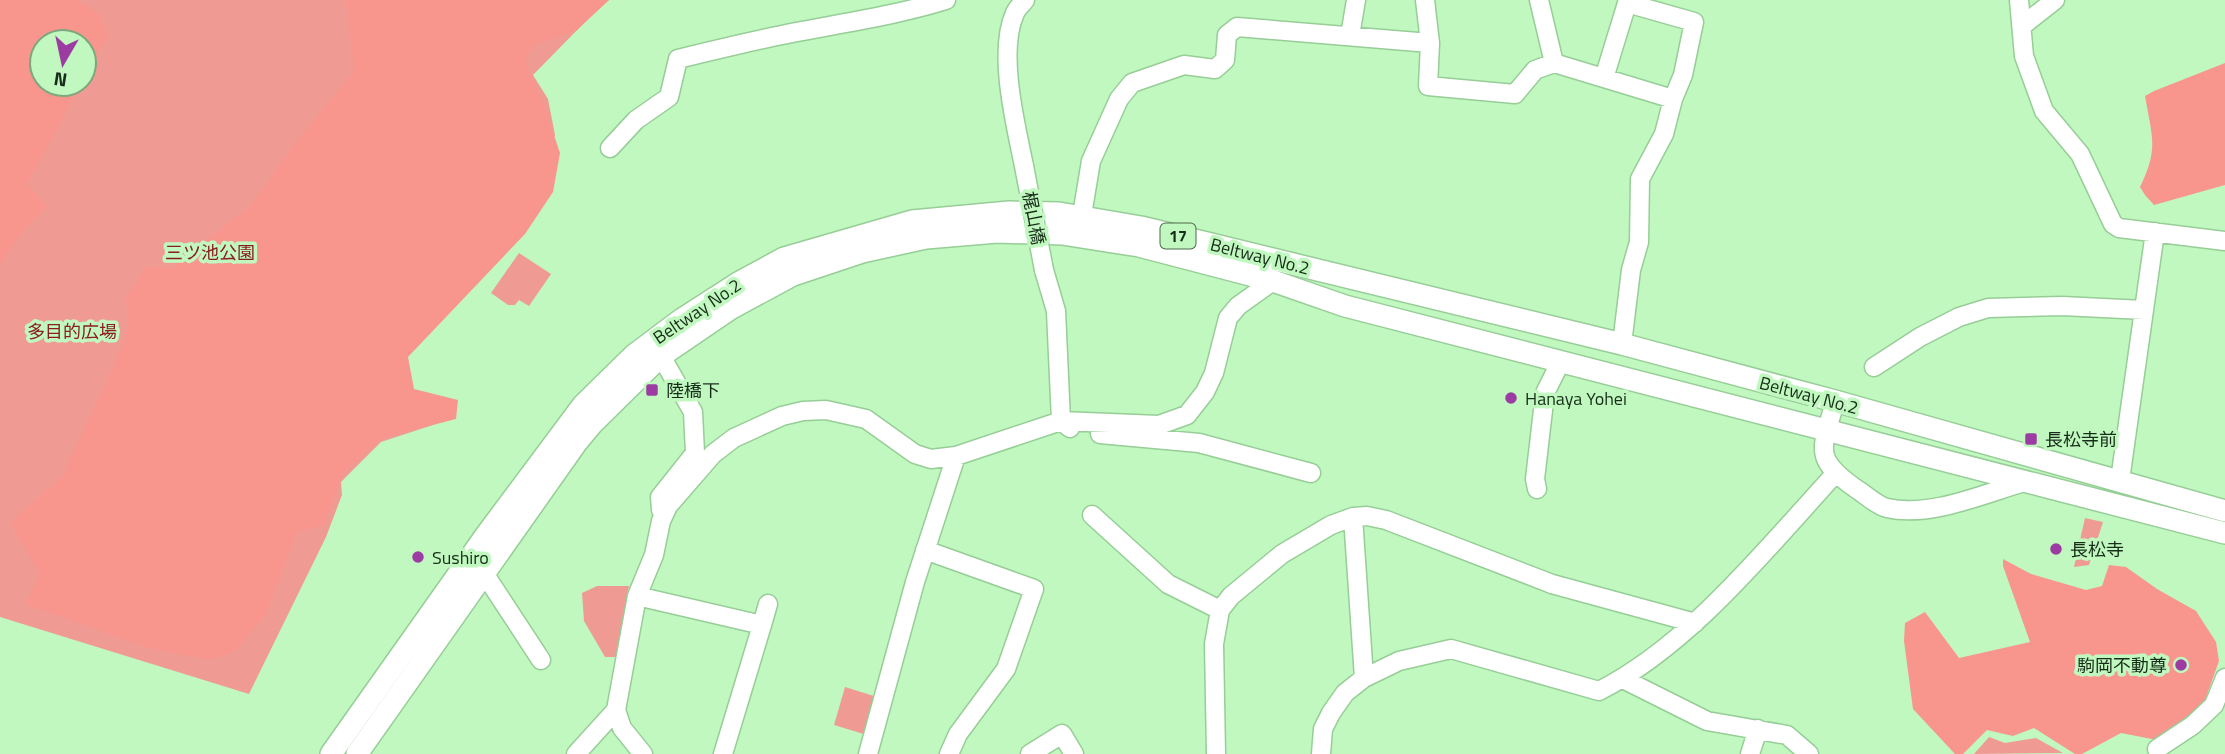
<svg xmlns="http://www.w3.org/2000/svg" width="2225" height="754" font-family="'Titillium Web','Noto Sans JP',sans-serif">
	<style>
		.green { fill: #ef9b94; fill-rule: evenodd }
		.forest { fill: #f8968e }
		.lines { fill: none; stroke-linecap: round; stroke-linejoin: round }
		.minor-casing { stroke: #97cd97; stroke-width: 21 }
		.major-casing { stroke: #97cd97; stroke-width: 24 }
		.minor { stroke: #fff; stroke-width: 18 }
		.major { stroke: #fff; stroke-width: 21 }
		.minor-bridge-casing { stroke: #97cd97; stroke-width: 21; stroke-linecap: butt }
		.minor-bridge { stroke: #fff; stroke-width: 18 }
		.poi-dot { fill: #9c3ca3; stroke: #c0f8c0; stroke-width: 2.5 }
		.labels { text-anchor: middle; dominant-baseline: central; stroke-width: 7; stroke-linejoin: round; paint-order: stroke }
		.shield { fill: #c0f8c0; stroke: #4a6a4b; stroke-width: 2 }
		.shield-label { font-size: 16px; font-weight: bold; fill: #182d19 }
		.street-label { font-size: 18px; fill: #182d19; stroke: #c0f8c0 }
		.park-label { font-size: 18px; fill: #891d20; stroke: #c0f8c0 }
		.poi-label { font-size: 18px; fill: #182d19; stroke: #c0f8c0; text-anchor: start }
	</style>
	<rect width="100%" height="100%" fill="#c0f8c0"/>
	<path class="green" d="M0 0H609L588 19 533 75 548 99 555 135 515 229 394 353 400 389 445 421 381 442 341 482 342 495 326 537 249 694 0 617ZM42 42H84V84H42Z
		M519 253 551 274 529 306 519 300 515 305H508L491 293Z
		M2085 518 2103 522 2089 565 2074 567Z
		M597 586H629L618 657H605L584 621 582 593Z
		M845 687 877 697 867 735 834 725Z
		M1989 737 2005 743 2036 738 2063 753 1974 754Z"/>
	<path class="forest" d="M0 0H77L97 12 108 35 84 79V42H42V84H81L27 184 47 207 20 234 0 265Z
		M346 0H609L577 30 533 46 525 62 544 105 560 153 553 192 525 234 408 357 414 389 458 400 456 419 382 438 344 472 324 525 297 532 266 614 234 652 208 660 149 648 25 604 40 574 10 522 62 477 123 345 128 326 126 298 147 266 171 268 248 208 311 123 354 72Z
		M2225 63V185L2154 205 2145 195 2140 187C2159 148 2152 137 2145 96L2154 91Z
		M2003 559 2031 574 2086 590 2102 586 2109 565 2126 567 2157 589 2196 611 2216 642 2219 661 2204 703 2157 740 2121 733 2082 754H2075L2034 728 2013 736 1987 730 1963 754H1955L1913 709 1904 641 1905 623 1925 612 1959 658 2030 642 2003 566Z"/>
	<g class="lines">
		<defs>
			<path id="minor" d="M1425 0 1430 43 1428 86 1515 94 1535 70 1554 63 1673 99
				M1539 0 1554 63
				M2019 0 2024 56 2044 111 2080 154 2113 224 2119 228 2225 241
				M2022 26 2055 0
				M1350 36 1356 0
				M1604 78 1628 0
				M610 148 636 120 669 97 678 59C711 51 744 43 777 36 834 24 891 17 946 0
				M1024 166C1016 126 997 52 1015 13 1017 8 1022 4 1025 0
				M1082 215 1091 161 1119 99 1132 83 1184 65 1215 69 1225 60 1227 35 1237 27 1430 43
				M1044 270 1056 311 1061 421 1070 428
				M1622 344 1631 270 1639 242 1640 179 1664 134 1673 99 1683 75 1694 22 1627 3
				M1874 367 1920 337 1959 317 1988 308 2062 306 2144 310
				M1835 401C1823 448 1811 457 1855 488 1865 494 1877 506 1887 508 1929 518 1983 494 2024 482
				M1100 434 1199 443 1311 473
				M2120 480 2155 232
				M1537 489 1535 479 1545 393 1561 361
				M661 510 660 497 695 453 693 412 661 356
				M1092 515 1168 584 1220 610
				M1353 517 1364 678
				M925 550 1034 589 1006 669 958 734 949 754
				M484 573 541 660
				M637 596 762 625 723 754
				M762 625 768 604
				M1623 679 1707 721 1787 735 1809 754
				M2157 749 2193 725 2214 705 2225 678
				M576 754 616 710
				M643 754 622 728 616 710 637 596 654 555 661 521 668 506 713 454 734 438 782 416 803 411 826 410 866 419 915 454 931 459 956 456 1061 421 1159 425 1187 415 1205 392 1214 373 1228 318 1238 306 1273 281
				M868 754 915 582 956 456
				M1030 754 1062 734 1074 754
				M1216 754 1214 644 1220 610 1231 596 1282 554 1331 525 1353 517 1367 516 1386 520 1552 584 1695 623
				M1321 754 1323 729 1331 713 1345 693 1364 678 1399 661 1451 649 1599 691C1691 644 1766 549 1835 474
				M1750 754 1758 729"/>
			<path id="major" d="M331 754 486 535 583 405 634 355 682 319 738 283 784 258 912 221 1009 212 1059 213 1141 227 1622 344 1835 401 2225 511
				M357 754 577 442 592 424 661 356 730 309 793 275 862 252 926 238 997 232 1062 234 1139 246 1273 281 1345 306 2225 533"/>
		</defs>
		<use href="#minor" class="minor-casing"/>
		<use href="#major" class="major-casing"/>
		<use href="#minor" class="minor"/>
		<use href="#major" class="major"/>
		<defs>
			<path id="minor-bridge" d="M1024 166 1044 270"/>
		</defs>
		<use href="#minor-bridge" class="minor-bridge-casing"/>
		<use href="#minor-bridge" class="minor-bridge"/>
	</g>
	<g class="poi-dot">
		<rect x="645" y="383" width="14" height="14" rx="3.5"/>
		<circle cx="1511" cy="398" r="7"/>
		<rect x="2024" y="432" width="14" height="14" rx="3.5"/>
		<circle cx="2056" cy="549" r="7"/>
		<circle cx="418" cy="557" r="7"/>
		<circle cx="2181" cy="665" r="7"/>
	</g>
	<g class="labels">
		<rect class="shield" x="1160.5" y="223.5" width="35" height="25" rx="5"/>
		<g class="shield-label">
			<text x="1178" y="236">17</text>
		</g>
		<g class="street-label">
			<text transform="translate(1034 218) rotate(79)">梶山橋</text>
			<text transform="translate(1260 256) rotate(14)">Beltway No.2</text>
			<text transform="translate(697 311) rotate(-34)">Beltway No.2</text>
			<text transform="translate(1809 395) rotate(15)">Beltway No.2</text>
		</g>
		<g class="park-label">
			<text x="210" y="252">三ツ池公園</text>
			<text x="72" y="331">多目的広場</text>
		</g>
		<g class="poi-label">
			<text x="666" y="390">陸橋下</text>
			<text x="1525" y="398">Hanaya Yohei</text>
			<text x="2045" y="439">長松寺前</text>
			<text x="2070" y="549">長松寺</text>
			<text x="432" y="557">Sushiro</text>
			<text x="2167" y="665" text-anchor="end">駒岡不動尊</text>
		</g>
	</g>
	<g transform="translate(63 63) rotate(189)"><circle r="33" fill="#c0f8c0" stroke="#7da77d" stroke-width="2"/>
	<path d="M0-5L12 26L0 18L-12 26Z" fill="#9c3ca3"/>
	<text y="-10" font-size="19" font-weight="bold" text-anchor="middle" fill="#182d19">N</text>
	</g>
</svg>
